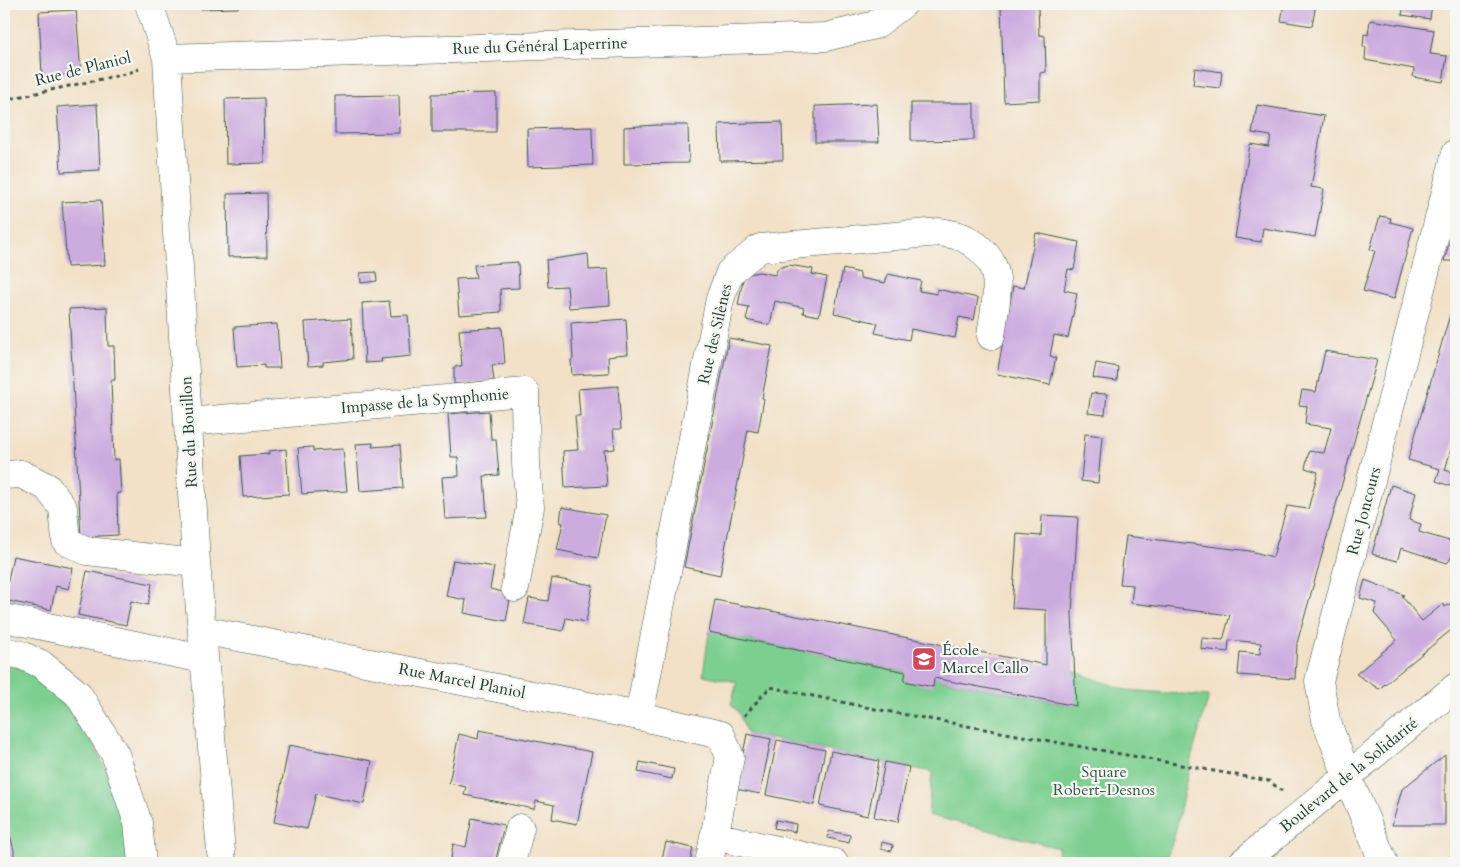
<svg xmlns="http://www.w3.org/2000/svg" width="1460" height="867" font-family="Cardo,serif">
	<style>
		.green { fill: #7dcf90; stroke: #4e8662 }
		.building { fill: #ccacdf }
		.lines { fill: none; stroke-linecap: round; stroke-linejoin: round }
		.minor-casing { stroke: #3f564a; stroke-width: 29 }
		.path { stroke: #3f564a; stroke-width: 3; stroke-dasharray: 4 4; stroke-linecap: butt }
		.minor { stroke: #fff; stroke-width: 28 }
		.labels { text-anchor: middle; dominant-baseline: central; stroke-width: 4.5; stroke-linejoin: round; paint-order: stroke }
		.street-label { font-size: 16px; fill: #1f3d34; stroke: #f6f6f2 }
		.poi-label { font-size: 16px; fill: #1f3d34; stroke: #f6f6f2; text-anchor: start }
		.park-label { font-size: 16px; fill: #325a46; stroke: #f6f6f2 }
	</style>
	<rect width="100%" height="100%" fill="#f6f6f2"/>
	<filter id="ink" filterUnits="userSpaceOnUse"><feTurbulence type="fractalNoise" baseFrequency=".02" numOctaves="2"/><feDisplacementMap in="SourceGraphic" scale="10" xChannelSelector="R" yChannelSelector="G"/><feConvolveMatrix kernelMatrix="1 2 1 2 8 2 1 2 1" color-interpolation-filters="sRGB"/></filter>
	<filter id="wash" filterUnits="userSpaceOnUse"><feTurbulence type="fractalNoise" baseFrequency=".0096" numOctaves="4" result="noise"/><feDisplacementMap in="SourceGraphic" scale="20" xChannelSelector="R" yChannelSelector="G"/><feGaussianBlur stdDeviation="1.12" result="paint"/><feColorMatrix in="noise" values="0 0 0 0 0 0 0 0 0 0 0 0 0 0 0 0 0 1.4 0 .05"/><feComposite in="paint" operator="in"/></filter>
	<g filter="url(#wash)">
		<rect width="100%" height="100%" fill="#f2e1c7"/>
		<path class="green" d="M709 632 906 672 905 681 933 686 934 678 1075 706 1073 671 1126 690 1209 696 1192 755 1174 838 1164 863H1056L1059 848 928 815 932 772 747 734 738 711 731 705 737 682 703 675Z
			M4 664C13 667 25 668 33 673 39 677 45 684 50 688 97 730 124 802 129 863H4Z"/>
		<g id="blocks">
			<path class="building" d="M201 4H238V8L201 9Z
				M1001 4H1038L1039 35 1045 36 1046 72 1040 73V100L1004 102Z
				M1284 4H1316L1312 26 1281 21Z
				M1404 4H1432L1430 19 1402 15Z
				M76 10 81 74 42 76 39 12Z
				M1370 20 1434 30 1430 54 1447 56 1443 82 1413 77 1414 69 1365 60 1366 47H1363L1364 34 1368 35Z
				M1195 68 1222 72 1220 88 1193 85Z
				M496 93V132H432V94Z
				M399 95 400 133 335 134V96Z
				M264 98 265 163 226 164 225 99Z
				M911 103H974V140L911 141Z
				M97 104 100 170 61 172 57 107Z
				M877 104 879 142H815V106Z
				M1257 105 1324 116 1311 187 1324 189 1315 237 1263 228 1261 242 1235 238 1250 144 1269 147 1271 136 1252 133Z
				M782 122 783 160 720 161 719 124Z
				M657 125H688L689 163 624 164V127Z
				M592 127 593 165 528 167 527 129Z
				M266 193 267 256 228 257 227 194Z
				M101 200 105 265 67 267 62 202Z
				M1380 216 1391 218 1390 222 1413 228 1394 299 1363 291 1375 251 1370 249Z
				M1456 219V261H1444Z
				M1036 233 1079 242 1074 270 1068 269 1064 290 1077 293 1073 315 1068 338 1054 335 1050 356 1056 358 1050 385 997 374 1013 286 1024 288Z
				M588 254 589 270 608 269 610 305 569 308 567 286 548 287 546 260Z
				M518 262 519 288 500 289 501 312 459 315 456 279 476 278 474 265Z
				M789 265 813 269 812 274 827 277 819 316 803 313 804 308 775 301 770 325 746 320 749 307 738 305 744 275 759 272 775 275 778 268Z
				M843 269 860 273V278L885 283 888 274 921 281 919 291 937 294V289L978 298 974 320 959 317 955 338 911 329 909 340 875 333 878 323 834 313Z
				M376 272 377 281 361 283 360 273Z
				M389 301 391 316 408 315 411 356 381 359 382 362 365 363 362 303Z
				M1453 304 1456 305V432L1445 470 1456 473V488L1436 481 1440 469 1408 460Z
				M107 307 108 346H114L115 380H111L114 460 119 459 121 493H117L118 535 81 537 69 309Z
				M351 319 353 359 323 362V365L308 366 305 322Z
				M626 319 628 354 615 355V356L608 357 609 373 572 375 571 360 573 359 571 323Z
				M277 324 280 368H264V365L237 367 234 327Z
				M502 327 505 364 492 365 494 381 454 384V367L462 366 459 330Z
				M729 338 772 346 762 398 764 399 758 432 748 430 720 575 684 567Z
				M1325 351 1377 360 1297 643 1295 679 1238 675 1240 652 1260 654 1261 643 1229 640 1228 652 1201 649 1202 638 1223 640 1230 615 1131 603 1133 585 1120 584 1126 536 1250 551 1273 557 1287 506 1308 509 1318 472 1305 468 1309 451 1324 453 1331 428 1305 424 1307 406 1299 405 1302 390 1316 392Z
				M1096 363 1118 367 1117 381 1093 378Z
				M618 386 621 429H613L615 449 604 450 607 486 565 488 563 451 578 450 575 416H580L578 389Z
				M1091 393 1107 394 1105 415 1088 413Z
				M489 411 491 439H496L499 475 484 476 487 517 445 519 442 477 459 476 458 457H451L448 414Z
				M1085 434 1102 436 1098 483 1081 481Z
				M373 443 372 447 400 445 403 488 360 491 356 444Z
				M313 447V451L343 449 347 491 302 494 298 448Z
				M286 449 289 494 243 497 240 456 269 454V451Z
				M1391 485 1416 493 1409 520 1421 524 1419 532 1456 543 1450 560 1447 563 1401 548 1397 561 1372 554Z
				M562 507 606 515 598 558 557 550 563 523 560 522Z
				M1042 515 1078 517 1072 612 1076 706 934 678 933 687 904 681 906 672 709 632 715 600 1046 665V610L1012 608 1017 534 1041 536Z
				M13 556 73 568 69 589 56 586 51 610 4 600Z
				M453 560 494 567 490 589 511 594 506 621 464 613 466 600 446 596Z
				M87 571 152 584 148 605 131 601 126 625 78 615Z
				M552 578 593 585 586 622 566 618 563 631 524 624 529 598 548 601Z
				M1365 580 1404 595 1402 596 1422 621 1443 604 1445 607 1452 603 1456 608V626L1379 689 1356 674 1397 640 1374 613 1377 603 1360 598Z
				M479 730 592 752 577 824 552 819 554 805 536 801 534 809 464 795 466 787 449 783 459 734 478 739Z
				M747 734 771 739 760 794 736 789Z
				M777 740 825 750 814 805 766 795Z
				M289 745 372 761 364 804 316 794 307 829 274 822Z
				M831 751 879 761 868 816 820 806Z
				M1445 755V825H1392L1402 789Z
				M640 762 674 769 672 779 638 772Z
				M885 762 909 767 898 822 874 817Z
				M4 816 8 825 14 851V863H4Z
				M472 818 504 825 495 863H454L455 860 451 859 453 844 466 847Z
				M776 820 796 824 795 832 774 828Z
				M829 831 850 835 849 843 828 838Z
				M666 842 693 848 690 863H661Z
				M882 842 893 845 892 851 881 849Z"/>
		</g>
	</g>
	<g filter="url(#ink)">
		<use href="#blocks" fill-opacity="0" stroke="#3f564a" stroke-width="1"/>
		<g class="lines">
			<defs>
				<path id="minor" d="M149 4 167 58 196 563 222 863
					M167 58 826 37 875 25 903 4
					M188 422 525 392 526 464 530 507 515 588
					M4 475 21 474 47 487 63 508 66 541 87 551 196 563
					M4 618 203 659
					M202 630 639 716 721 735 730 757 709 863
					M4 651 21 655 41 664 78 694 115 754 138 823 142 863
					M639 716 720 299 730 272 760 248 940 232C948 234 959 235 966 239 1009 263 996 296 991 336
					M714 836 834 863
					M511 863 520 828
					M1242 863 1456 687
					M1384 863 1347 776 1326 720 1319 681 1456 153"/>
			</defs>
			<use href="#minor" class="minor-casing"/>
			<path class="path" d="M4 100 125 74 139 69
				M744 716 770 687 880 710 1269 781 1282 791"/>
			<use href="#minor" class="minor"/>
		</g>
	</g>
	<defs>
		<symbol id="school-square" viewBox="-11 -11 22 22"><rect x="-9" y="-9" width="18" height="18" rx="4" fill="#d1495b" stroke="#f6f6f2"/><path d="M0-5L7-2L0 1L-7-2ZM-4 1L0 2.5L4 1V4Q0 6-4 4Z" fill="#fff"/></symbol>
	</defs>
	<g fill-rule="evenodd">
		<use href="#school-square" x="910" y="645" width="28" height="28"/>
	</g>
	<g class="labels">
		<g class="street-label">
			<text transform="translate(540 46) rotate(-2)">Rue du Général Laperrine</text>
			<text transform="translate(83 69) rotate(-14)">Rue de Planiol</text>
			<text transform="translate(715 334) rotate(-77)">Rue des Silènes</text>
			<text transform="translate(425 401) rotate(-5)">Impasse de la Symphonie</text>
			<text transform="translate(189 432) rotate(-93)">Rue du Bouillon</text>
			<text transform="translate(1364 511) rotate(-75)">Rue Joncours</text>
			<text transform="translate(462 681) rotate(11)">Rue Marcel Planiol</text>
			<text transform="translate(1349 775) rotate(-39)">Boulevard de la Solidarité</text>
		</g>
		<g class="poi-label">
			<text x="942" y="650">École<tspan x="942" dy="18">Marcel Callo</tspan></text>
		</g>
		<g class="park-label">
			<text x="1104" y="772">Square<tspan x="1104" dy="18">Robert-Desnos</tspan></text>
		</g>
	</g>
	<rect width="1460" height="867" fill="none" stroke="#f6f6f2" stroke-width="20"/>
</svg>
